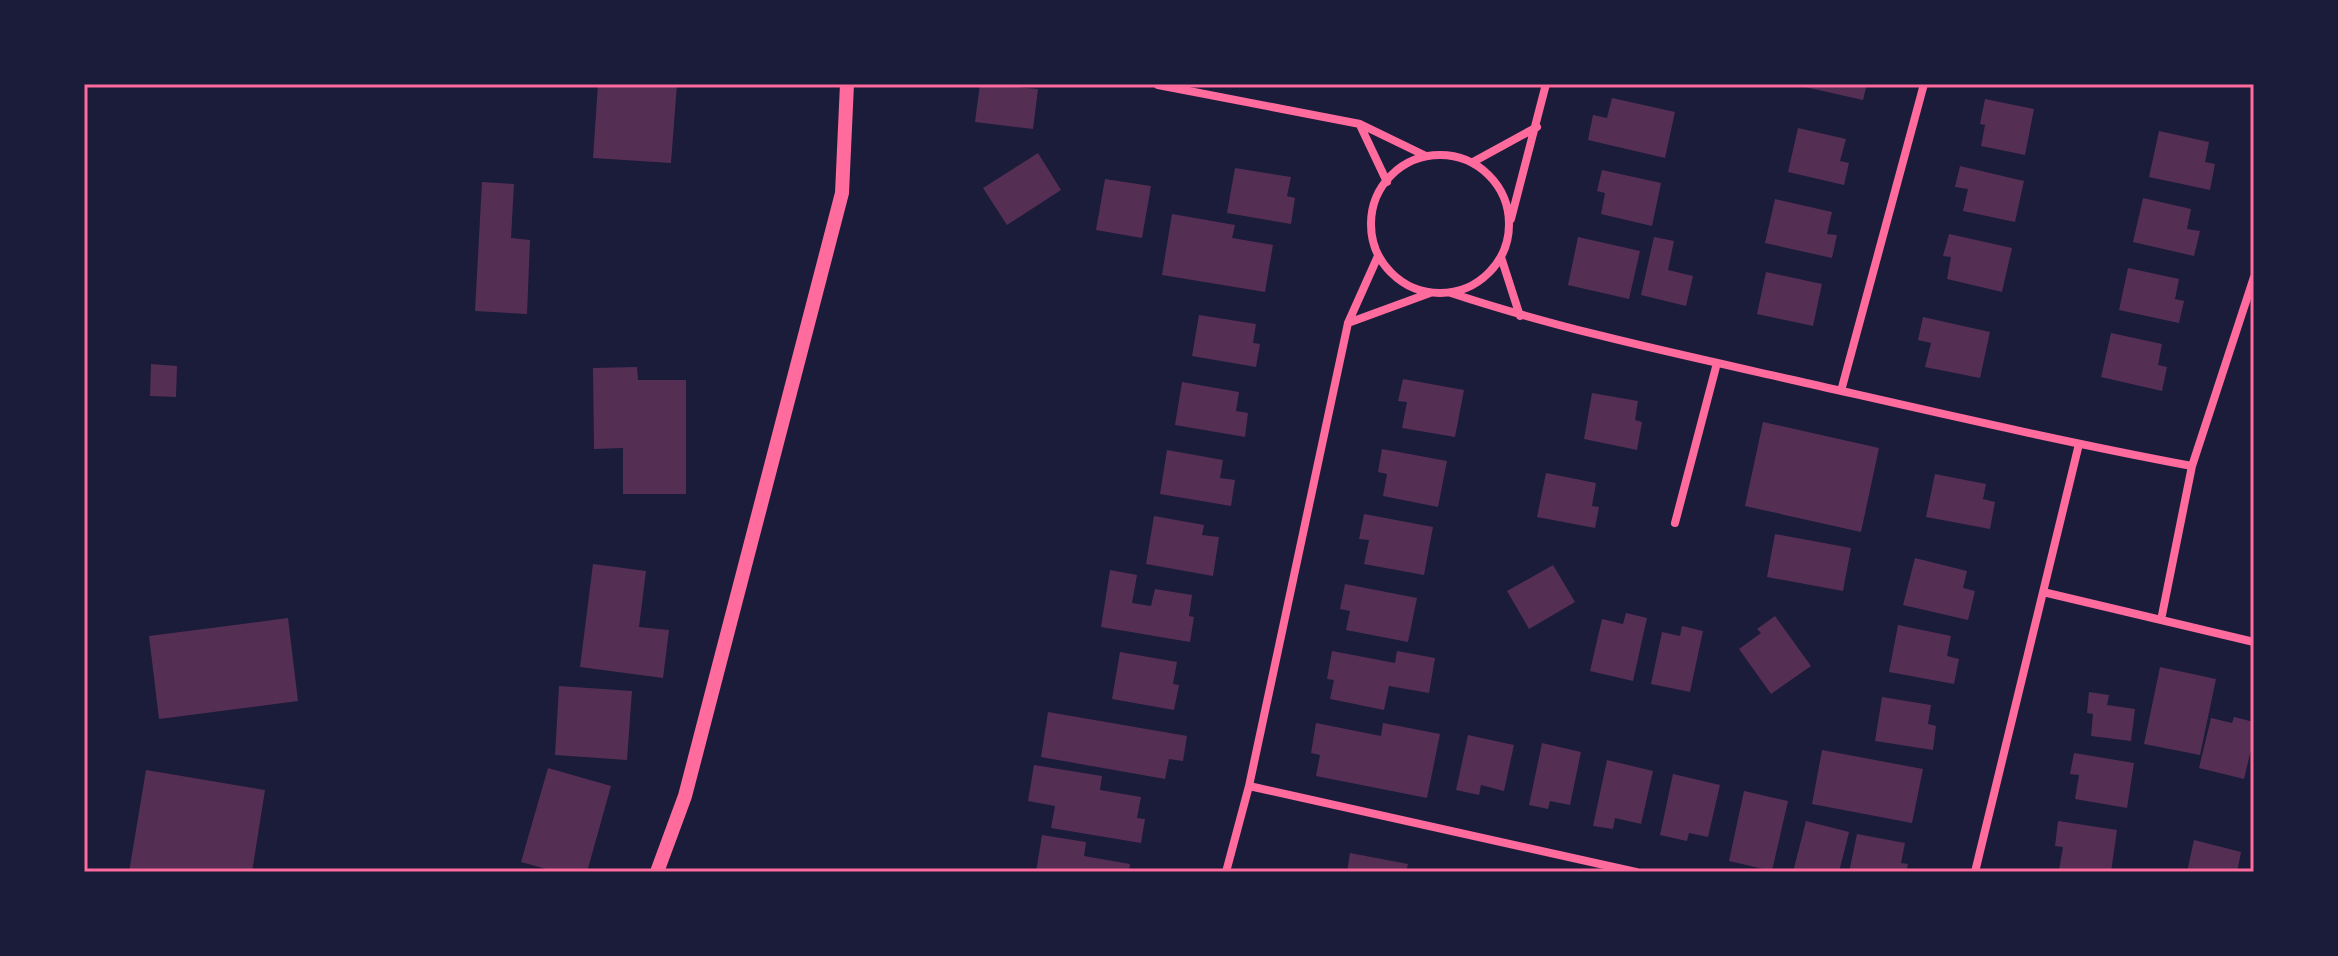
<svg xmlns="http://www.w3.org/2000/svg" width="2338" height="956" font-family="'Varela Round',sans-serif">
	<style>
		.building { fill: #542f53 }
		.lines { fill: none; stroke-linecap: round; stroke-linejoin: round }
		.minor { stroke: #ff6b9d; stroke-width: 8 }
		.tertiary { stroke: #ff6b9d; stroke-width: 14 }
		.neatline { fill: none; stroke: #ff6b9d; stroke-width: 3 }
	</style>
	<rect width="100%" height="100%" fill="#1b1b3a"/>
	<path class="building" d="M598 84H677L671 163 593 158Z
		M980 84 1038 89 1033 129 975 122Z
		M1806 84H1867L1863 100 1805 87Z
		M1612 98 1675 112 1665 158 1588 140 1593 115 1607 118Z
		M1985 99 2034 109 2025 155 1981 146 1985 125 1980 124Z
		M1798 128 1846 139 1840 161 1849 163 1844 185 1788 172Z
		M2159 131 2209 142 2205 162 2215 164 2210 190 2149 177Z
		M1038 153 1061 190 1007 225 983 188Z
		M1960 166 2024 181 2015 222 1963 211 1968 189 1955 187Z
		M1235 168 1291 177 1287 196 1295 198 1291 224 1227 213Z
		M1602 170 1661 183 1652 226 1601 214 1605 193 1597 191Z
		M1105 179 1151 186 1142 238 1096 230Z
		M482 182 514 184 511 238 530 240 527 314 475 311Z
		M2143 198 2191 209 2187 229 2200 231 2194 256 2133 242Z
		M1775 199 1832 212 1827 234 1837 235 1832 258 1765 243Z
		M1172 214 1235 225 1232 238 1273 245 1265 292 1162 275Z
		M1949 234 2012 248 2002 292 1947 279 1951 257 1943 256Z
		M1578 237 1640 251 1629 299 1568 285Z
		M1654 237 1674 241 1668 270 1693 276 1686 306 1641 295Z
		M2128 268 2179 279 2175 299 2184 301 2179 323 2119 310Z
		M1766 272 1822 284 1813 326 1757 314Z
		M1199 315 1256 324 1253 343 1260 344 1256 367 1192 356Z
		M1923 317 1990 332 1980 378 1925 367 1931 343 1918 340Z
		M2111 333 2162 344 2158 365 2167 367 2162 391 2101 377Z
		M151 364 177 366 176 397 150 396Z
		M637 367 638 380H686V494H623V448L594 449 593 368Z
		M1403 379 1464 390 1455 437 1402 428 1407 402 1398 401Z
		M1182 382 1239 392 1236 411 1248 413 1245 437 1175 425Z
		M1592 393 1638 401 1635 420 1642 422 1637 450 1584 439Z
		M1763 422 1879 448 1861 532 1745 506Z
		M1382 449 1447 461 1438 507 1383 496 1387 474 1378 472Z
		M1167 450 1223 460 1220 478 1235 480 1231 506 1160 494Z
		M1546 473 1596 483 1592 506 1599 507 1595 528 1537 517Z
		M1935 474 1986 484 1983 499 1995 502 1990 529 1926 517Z
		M1364 514 1433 527 1424 575 1364 564 1369 540 1359 539Z
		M1154 516 1204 525 1202 535 1219 537 1213 576 1146 564Z
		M1775 534 1851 548 1843 591 1767 577Z
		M1915 558 1967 571 1963 588 1975 591 1968 620 1903 605Z
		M593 564 646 571 639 627 669 630 663 678 580 667Z
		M1553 565 1575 602 1529 629 1507 591Z
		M1110 570 1137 575 1132 603 1151 606 1155 589 1192 595 1189 616 1194 617 1190 642 1101 627Z
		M1345 584 1417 598 1408 642 1346 630 1350 611 1340 609Z
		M1626 613 1647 618 1633 681 1590 671 1602 619 1623 624Z
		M1775 616 1811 666 1771 694 1739 649 1761 633 1757 629Z
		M288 618 298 701 159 719 149 636Z
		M1898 625 1951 636 1947 656 1959 659 1954 684 1889 672Z
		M1682 626 1703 631 1690 692 1651 684 1662 632 1680 636Z
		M1332 651 1395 663 1397 651 1435 658 1429 693 1389 686 1384 710 1330 699 1334 680 1327 679Z
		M1120 652 1177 662 1173 684 1179 685 1174 710 1112 699Z
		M2160 667 2216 679 2200 755 2144 744Z
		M559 686 632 691 627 760 555 755Z
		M2089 692 2109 695 2107 705 2135 709 2131 741 2091 736 2093 714 2087 713Z
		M1882 697 1931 705 1928 724 1936 726 1933 750 1875 741Z
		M1048 712 1187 736 1183 761 1169 759 1165 779 1041 757Z
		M2234 717 2254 722V737L2244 779 2199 768 2211 718 2232 723Z
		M1316 723 1381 736 1383 723 1440 734 1427 798 1316 776 1320 755 1311 753Z
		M1468 735 1514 745 1504 791 1481 785 1479 795 1456 790Z
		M1542 743 1581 752 1570 805 1550 801 1548 809 1529 805Z
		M1822 750 1923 769 1912 823 1812 804Z
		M2074 753 2134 763 2127 808 2075 799 2079 775 2070 774Z
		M1607 760 1653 771 1641 824 1615 818 1613 829 1593 826Z
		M1034 765 1102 776 1100 790 1141 797 1137 818 1145 819 1141 843 1051 828 1055 806 1028 801Z
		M548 768 611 786 587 872H557L521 862Z
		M146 770 265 790 252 872H129Z
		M1673 774 1720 785 1708 837 1689 833 1687 841 1660 835Z
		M1744 791 1788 801 1772 871 1729 861Z
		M1806 821 1849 832 1839 872H1793Z
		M2058 821 2117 830 2111 872 2059 870 2063 847 2055 846Z
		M1857 834 1905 843 1901 863 1908 864 1906 872H1849Z
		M1042 835 1086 842 1084 856 1130 864 1129 872H1036Z
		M2194 840 2241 852 2237 872H2187Z
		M1350 853 1408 864 1406 872H1347Z"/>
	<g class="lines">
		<path class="minor" d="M1158 85 1360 124 1426 156
			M1360 125 1387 182
			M1371 224a69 69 0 1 1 138 0a69 69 0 1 1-138 0Z
			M1473 162 1537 127
			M1511 219 1546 84
			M1501 257 1520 316
			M1451 293C1563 330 1678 354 1793 380 1926 410 2058 441 2192 466
			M1348 323 1430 293
			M1841 391 1924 84
			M1675 523 1717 363
			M2043 592 2254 642
			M2161 620 2192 466 2254 277
			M1249 786 1636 872
			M1226 872 1249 786 1348 323 1378 256
			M1975 872 2079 444"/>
		<path class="tertiary" d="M657 872 685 796 842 193 847 84"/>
	</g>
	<rect width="2338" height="956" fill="none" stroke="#1b1b3a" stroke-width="172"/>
	<rect x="86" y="86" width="2166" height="784" class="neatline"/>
</svg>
